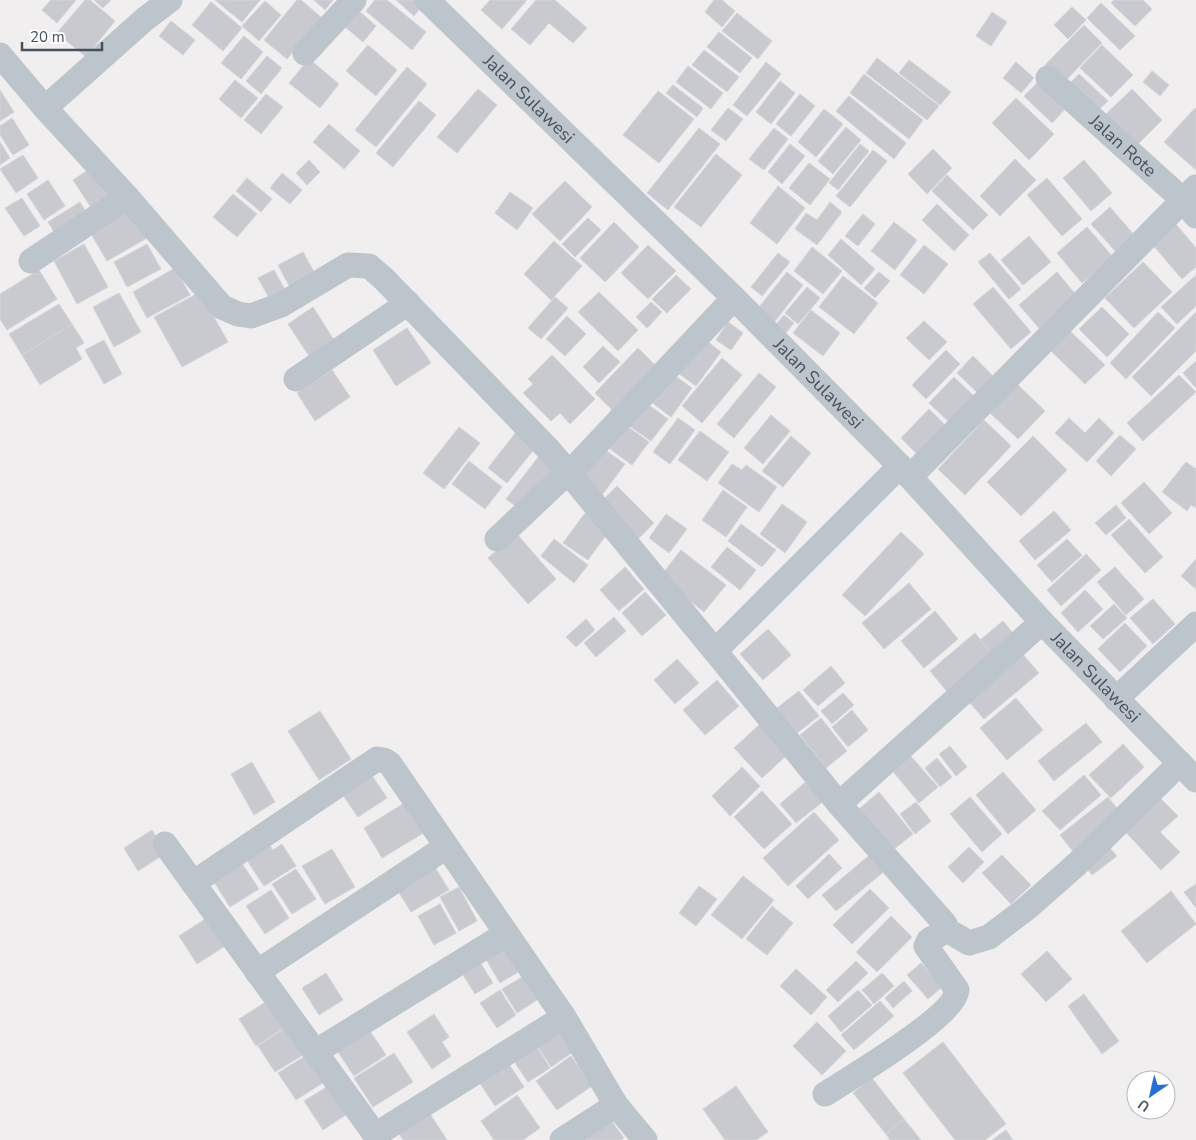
<svg xmlns="http://www.w3.org/2000/svg" width="1196" height="1140" font-family="'Nunito Sans',sans-serif">
	<style>
		.building { fill: #c8cad0; stroke: #d2d4d9 }
		.lines { fill: none; stroke-linecap: round; stroke-linejoin: round }
		.minor { stroke: #bdc5cc; stroke-width: 25 }
		.labels { text-anchor: middle; dominant-baseline: central; stroke-width: 4.5; stroke-linejoin: round; paint-order: stroke }
		.street-label { font-size: 18px; fill: #47515a; stroke: #fff }
	</style>
	<rect width="100%" height="100%" fill="#f0eeee"/>
	<path class="building" d="M51 0H76L57 23 42 10Z
		M85 0H90L115 21 86 57 57 33Z
		M94 0H111L103 8Z
		M215 0H260L242 22Z
		M297 0H301L322 18 287 59 264 40Z
		M314 0H333L325 10Z
		M375 0H387L426 32 412 50 366 11Z
		M396 0H416L423 5 414 16Z
		M490 0H527L502 29 481 10Z
		M536 0H555L587 28 573 43 549 23 530 45 511 29Z
		M714 0H722L735 11 722 27 705 12Z
		M1114 0H1143L1152 9 1135 26 1111 3Z
		M265 1 281 15 259 41 242 26Z
		M211 2 242 28 223 51 192 25Z
		M1101 3 1135 36 1120 50 1087 18Z
		M1072 7 1086 20 1068 39 1054 25Z
		M358 10 376 26 363 42 344 26Z
		M992 12 1007 22 991 46 976 36Z
		M737 13 772 41 758 59 722 31Z
		M171 21 195 40 183 55 159 36Z
		M1084 25 1102 43 1063 83 1045 65Z
		M719 32 752 58 740 73 707 47Z
		M244 36 263 52 241 79 221 63Z
		M368 45 397 70 376 96 346 71Z
		M1102 45 1133 75 1111 97 1080 68Z
		M704 50 739 77 727 92 692 65Z
		M267 56 282 68 261 94 246 81Z
		M877 58 939 106 927 120 866 73Z
		M309 59 339 84 320 108 289 83Z
		M909 60 951 92 940 105 899 73Z
		M766 62 781 74 747 116 733 105Z
		M1016 62 1034 78 1021 93 1003 78Z
		M688 66 723 93 711 109 676 82Z
		M407 67 427 84 376 147 355 130Z
		M1152 71 1169 85 1160 96 1143 82Z
		M864 74 923 120 909 139 850 93Z
		M1079 74 1108 101 1095 113 1067 86Z
		M235 80 258 98 241 118 219 99Z
		M1040 80 1067 107 1052 123 1024 96Z
		M780 81 795 93 771 124 756 112Z
		M673 85 703 108 697 117 666 93Z
		M478 89 497 105 457 153 437 137Z
		M1132 89 1162 120 1134 148 1103 117Z
		M0 90 14 112 0 121Z
		M658 91 694 119 659 163 623 135Z
		M266 94 283 107 261 134 244 120Z
		M800 94 815 106 791 136 776 124Z
		M849 96 906 143 894 159 836 111Z
		M1016 98 1054 134 1029 160 992 123Z
		M419 101 436 115 393 167 376 153Z
		M728 108 743 119 726 141 711 130Z
		M1195 108 1196 109V170L1164 142Z
		M824 109 843 124 816 157 798 142Z
		M12 118 29 145 13 155 0 135V126Z
		M329 124 360 151 344 169 313 142Z
		M846 127 861 140 833 174 818 161Z
		M699 128 720 144 668 210 647 193Z
		M774 128 788 139 764 170 749 159Z
		M0 142 10 158 0 165Z
		M790 144 805 156 782 184 768 172Z
		M860 144 869 151 838 190 829 183Z
		M933 149 952 168 927 194 908 174Z
		M873 150 887 161 850 207 836 196Z
		M716 154 742 175 701 227 674 207Z
		M23 155 38 178 16 193 0 169Z
		M1015 159 1036 180 1000 216 980 196Z
		M309 160 320 172 307 185 296 173Z
		M1084 160 1112 193 1091 211 1063 178Z
		M809 163 830 179 810 205 789 188Z
		M91 168 112 201 94 212 73 180Z
		M282 173 302 190 290 204 270 188Z
		M947 175 988 215 973 230 932 191Z
		M247 178 272 199 261 212 236 191Z
		M1047 178 1082 219 1062 236 1027 195Z
		M48 180 65 206 44 220 27 194Z
		M565 181 592 207 560 241 532 214Z
		M778 186 805 208 777 244 750 223Z
		M510 192 533 208 517 230 495 213Z
		M233 194 257 214 237 237 213 217Z
		M22 198 40 226 24 236 5 208Z
		M80 202 89 217 58 238 48 222Z
		M830 202 842 212 817 245 795 229 806 213 817 220Z
		M937 204 969 235 954 251 922 220Z
		M128 205 147 238 107 261 88 229Z
		M1110 207 1135 236 1116 252 1091 224Z
		M863 214 875 224 858 246 845 236Z
		M588 218 601 230 575 257 562 244Z
		M614 222 639 247 605 282 580 258Z
		M894 222 917 240 895 270 871 251Z
		M1175 223 1196 248V267L1182 279 1151 243Z
		M1087 227 1113 257 1082 283 1057 253Z
		M1029 236 1051 262 1023 285 1001 260Z
		M841 239 875 269 861 285 828 255Z
		M554 241 582 266 551 300 524 274Z
		M84 244 108 287 77 304 54 261Z
		M147 244 161 269 127 287 114 262Z
		M648 245 676 271 648 299 621 273Z
		M924 245 948 264 924 294 900 275Z
		M812 247 842 271 823 294 794 271Z
		M303 252 318 279 293 293 278 265Z
		M778 253 790 262 762 296 751 287Z
		M990 253 1021 289 1009 299 978 262Z
		M1143 262 1172 292 1134 328 1105 298Z
		M175 268 190 295 147 318 133 292Z
		M39 270 57 299 7 330 0 319V294Z
		M274 270 289 297 273 305 258 278Z
		M787 272 803 285 773 324 756 311Z
		M879 272 890 281 875 298 864 288Z
		M1057 272 1077 296 1039 328 1019 305Z
		M676 275 691 289 667 313 652 299Z
		M1196 275V306L1177 324 1161 307Z
		M843 276 878 303 854 334 819 307Z
		M807 287 820 298 798 324 785 313Z
		M993 287 1031 332 1011 349 973 304Z
		M200 292 228 342 182 367 154 317Z
		M599 292 638 330 618 351 578 312Z
		M119 293 141 332 114 347 93 307Z
		M555 297 568 308 541 339 528 328Z
		M651 302 662 312 647 328 636 317Z
		M59 304 72 324 22 355 9 334Z
		M313 307 334 340 309 356 288 324Z
		M1102 307 1129 334 1107 357 1079 329Z
		M811 310 840 333 823 356 793 333Z
		M1158 312 1175 328 1126 379 1110 363Z
		M1196 312V351L1151 396 1132 377Z
		M784 315 794 323 783 336 773 328Z
		M567 316 586 334 565 356 546 339Z
		M924 321 947 342 929 360 906 338Z
		M728 322 743 333 731 350 716 340Z
		M72 324 84 343 76 348 82 359 40 385 22 355Z
		M407 328 431 363 396 386 373 350Z
		M1067 328 1105 365 1085 384 1048 348Z
		M703 338 721 352 696 386 678 373Z
		M104 340 122 374 104 384 85 350Z
		M603 346 620 362 599 383 583 367Z
		M638 348 655 365 612 410 595 393Z
		M946 350 960 364 926 399 912 385Z
		M552 355 595 399 570 424 560 413 551 421 523 393 533 384 528 379Z
		M973 356 996 379 980 395 957 373Z
		M722 358 742 375 702 423 682 406Z
		M1196 361V388L1183 373Z
		M332 370 350 397 315 421 297 393Z
		M671 373 692 388 671 417 651 402Z
		M759 373 776 387 734 438 717 424Z
		M1179 375 1196 392 1143 441 1127 423Z
		M954 377 976 398 951 424 929 403Z
		M1017 384 1045 411 1018 439 990 413Z
		M645 402 668 419 651 441 628 425Z
		M929 409 946 426 918 455 901 438Z
		M771 415 790 431 763 464 744 448Z
		M678 418 695 430 670 464 653 452Z
		M1069 418 1085 433 1099 418 1114 433 1087 462 1055 433Z
		M984 420 1011 446 965 495 938 469Z
		M620 421 649 442 632 465 603 444Z
		M459 427 480 443 444 489 423 473Z
		M520 427 540 442 507 483 488 468Z
		M700 431 729 452 707 481 678 460Z
		M1120 435 1136 449 1111 476 1096 461Z
		M791 436 811 453 783 487 762 471Z
		M1033 436 1067 470 1021 516 987 482Z
		M601 447 625 464 602 495 578 478Z
		M539 456 555 468 522 511 506 499Z
		M469 461 502 487 485 509 452 484Z
		M1186 462 1196 469V508L1191 505 1187 511 1162 492Z
		M732 464 742 470 746 465 777 487 759 512 718 483Z
		M1144 482 1172 513 1149 534 1121 503Z
		M617 486 654 523 637 540 599 504Z
		M723 490 747 507 726 537 702 520Z
		M782 504 807 522 785 553 760 534Z
		M1116 505 1126 518 1106 535 1095 523Z
		M1054 511 1071 530 1035 560 1019 541Z
		M585 513 609 531 588 560 563 543Z
		M666 514 687 529 669 553 649 538Z
		M1129 519 1163 557 1145 573 1111 535Z
		M741 524 776 550 762 567 728 541Z
		M901 532 924 554 865 616 842 595Z
		M516 533 556 579 528 604 488 558Z
		M554 539 588 565 574 583 541 556Z
		M1067 539 1082 555 1052 582 1037 565Z
		M727 547 756 570 740 590 711 567Z
		M681 550 726 585 704 612 660 577Z
		M1086 554 1101 570 1061 606 1047 590Z
		M1196 559V589L1181 576Z
		M625 567 644 589 619 611 600 590Z
		M1115 567 1144 599 1126 615 1097 582Z
		M909 583 931 609 884 649 862 623Z
		M1085 590 1103 609 1078 632 1061 613Z
		M645 592 666 615 642 636 622 613Z
		M1153 599 1175 624 1153 644 1130 618Z
		M1114 604 1127 618 1103 639 1090 626Z
		M935 611 958 639 924 668 901 641Z
		M614 617 626 631 596 657 584 643Z
		M586 619 595 630 576 647 566 637Z
		M1003 621 1017 638 994 657 980 640Z
		M1125 623 1147 646 1120 672 1098 649Z
		M768 629 791 655 763 680 740 654Z
		M975 633 994 657 949 694 930 671Z
		M1019 650 1039 673 984 719 964 696Z
		M677 659 699 683 675 704 654 680Z
		M831 666 845 683 818 706 803 690Z
		M717 680 739 706 705 735 683 710Z
		M799 691 819 716 797 733 777 708Z
		M843 693 854 705 832 724 821 711Z
		M1016 698 1043 730 1007 760 980 728Z
		M852 710 868 730 848 747 832 727Z
		M320 711 351 759 319 780 288 731Z
		M821 718 847 751 826 768 800 735Z
		M1086 723 1102 742 1054 781 1038 761Z
		M759 725 787 755 762 778 734 748Z
		M1123 744 1144 767 1111 798 1089 775Z
		M950 746 967 767 956 776 939 754Z
		M908 753 938 787 919 803 890 768Z
		M937 758 952 777 940 787 925 768Z
		M252 762 275 802 254 815 231 774Z
		M742 767 760 786 730 816 712 796Z
		M1003 772 1036 810 1008 834 976 795Z
		M371 774 387 798 358 817 342 794Z
		M1084 775 1101 795 1060 830 1042 811Z
		M808 780 825 800 796 823 780 804Z
		M762 791 792 824 764 849 734 817Z
		M879 792 913 834 893 850 859 809Z
		M1156 794 1178 816 1160 832 1180 852 1161 870 1121 827Z
		M970 797 1002 834 982 852 950 814Z
		M1108 797 1123 816 1075 854 1060 835Z
		M411 799 430 829 382 858 364 828Z
		M916 802 931 821 915 834 900 814Z
		M814 812 839 840 788 886 763 858Z
		M152 830 166 853 138 871 124 848Z
		M265 838 273 850 282 844 296 866 264 886 242 853Z
		M1108 846 1117 856 1092 875 1084 865Z
		M969 847 984 862 963 883 948 867Z
		M332 849 355 887 325 904 302 866Z
		M872 853 886 870 836 911 822 895Z
		M829 854 842 868 808 899 796 886Z
		M1002 855 1031 885 1011 904 982 873Z
		M237 856 259 889 230 907 209 874Z
		M433 864 449 890 411 912 395 886Z
		M296 869 316 899 292 914 272 884Z
		M743 876 774 900 742 939 711 915Z
		M1196 884V908L1184 892Z
		M699 886 717 899 696 926 679 913Z
		M459 887 477 921 459 931 440 897Z
		M870 889 889 908 852 944 833 925Z
		M271 890 289 918 265 934 246 906Z
		M1171 891 1196 924 1147 963 1121 931Z
		M440 904 456 933 434 945 418 916Z
		M772 906 793 923 767 955 746 939Z
		M216 912 233 941 197 964 179 936Z
		M891 916 912 937 877 972 856 952Z
		M511 940 527 967 500 983 484 956Z
		M1047 951 1072 979 1046 1002 1021 974Z
		M478 959 493 983 475 994 460 970Z
		M856 961 868 973 838 1002 826 990Z
		M921 963 942 987 928 999 907 975Z
		M796 969 827 997 811 1015 780 986Z
		M326 973 343 1000 319 1015 302 988Z
		M882 973 894 986 874 1004 862 990Z
		M522 977 537 1000 517 1013 502 989Z
		M904 981 912 991 893 1008 885 998Z
		M500 990 516 1015 497 1028 480 1003Z
		M858 990 872 1005 841 1032 828 1016Z
		M1084 994 1119 1041 1102 1054 1068 1006Z
		M275 996 292 1023 256 1046 239 1019Z
		M880 1001 894 1016 854 1050 841 1035Z
		M434 1014 449 1037 442 1042 451 1056 432 1069 407 1032Z
		M364 1022 386 1055 354 1076 332 1043Z
		M817 1022 846 1051 822 1075 793 1046Z
		M293 1023 311 1050 275 1072 258 1046Z
		M556 1026 573 1052 551 1067 534 1040Z
		M534 1042 550 1068 528 1082 511 1057Z
		M943 1042 1006 1124 985 1140H955L903 1073Z
		M318 1048 335 1075 296 1100 278 1073Z
		M394 1053 413 1082 373 1107 354 1078Z
		M571 1056 592 1086 557 1110 536 1081Z
		M505 1058 524 1087 495 1106 476 1077Z
		M872 1078 904 1119 886 1134 853 1093Z
		M335 1082 353 1110 323 1130 304 1101Z
		M736 1086 768 1132 756 1140H725L703 1109Z
		M517 1095 540 1128 523 1140H494L481 1121Z
		M423 1103 447 1140H403L392 1122Z
		M604 1111 624 1138 621 1140H571Z
		M904 1119 921 1140H890L886 1134Z
		M1006 1130 1013 1140H992Z"/>
	<g class="lines">
		<g class="minor">
			<path id="s1" d="M427 0 734 298 900 466 1042 622 1196 780"/>
			<path d="M305 53 354 0"/>
			<path d="M0 55 45 108 127 197 222 307 238 314 251 316 281 305 348 265 369 266 384 279 548 449 568 472 576 466 734 298"/>
			<path id="s2" d="M1048 78 1183 200 1196 216"/>
			<path d="M45 108 145 19 170 0"/>
			<path d="M31 261 127 197"/>
			<path d="M296 379 408 303"/>
			<path d="M910 477 1196 187"/>
			<path d="M497 539 568 472 715 651"/>
			<path d="M1116 699 1196 624"/>
			<path d="M839 804 715 651 900 466"/>
			<path d="M165 844 379 1140"/>
			<path d="M193 883 377 759 384 760 390 764 564 1017 616 1105 645 1140"/>
			<path d="M945 929 969 943 989 937 1027 908 1077 864 1180 763"/>
			<path d="M257 972 446 847"/>
			<path d="M315 1052 506 934"/>
			<path d="M825 1094C850 1078 955 1016 957 990L926 946 929 940C936 936 945 934 945 924L839 804 1042 622"/>
			<path d="M375 1135 564 1017"/>
			<path d="M562 1140 616 1105"/>
		</g>
	</g>
	<g class="labels">
		<g class="street-label">
			<text stroke="none"><textPath href="#s1" startOffset="142">Jalan Sulawesi</textPath></text>
			<text stroke="none"><textPath href="#s2" startOffset="101">Jalan Rote</textPath></text>
			<text stroke="none"><textPath href="#s1" startOffset="548">Jalan Sulawesi</textPath></text>
			<text stroke="none"><textPath href="#s1" startOffset="952">Jalan Sulawesi</textPath></text>
		</g>
	</g>
	<g transform="translate(1151 1095) rotate(214)"><circle r="24" fill="#ffffff" stroke="#b5b9bd"/>
	<path d="M0-4L9 19L0 12L-9 19Z" fill="#2770d1"/>
	<text y="-8" font-size="14" font-weight="bold" text-anchor="middle" fill="#47515a">U</text>
	</g>
	<path d="M22 42v8h80v-8" fill="none" stroke="#47515a" stroke-width="2.5"/>
	<text x="30" y="42" font-size="15" fill="#47515a" stroke="#ffffff" stroke-width="4" paint-order="stroke">20 m</text>
</svg>
